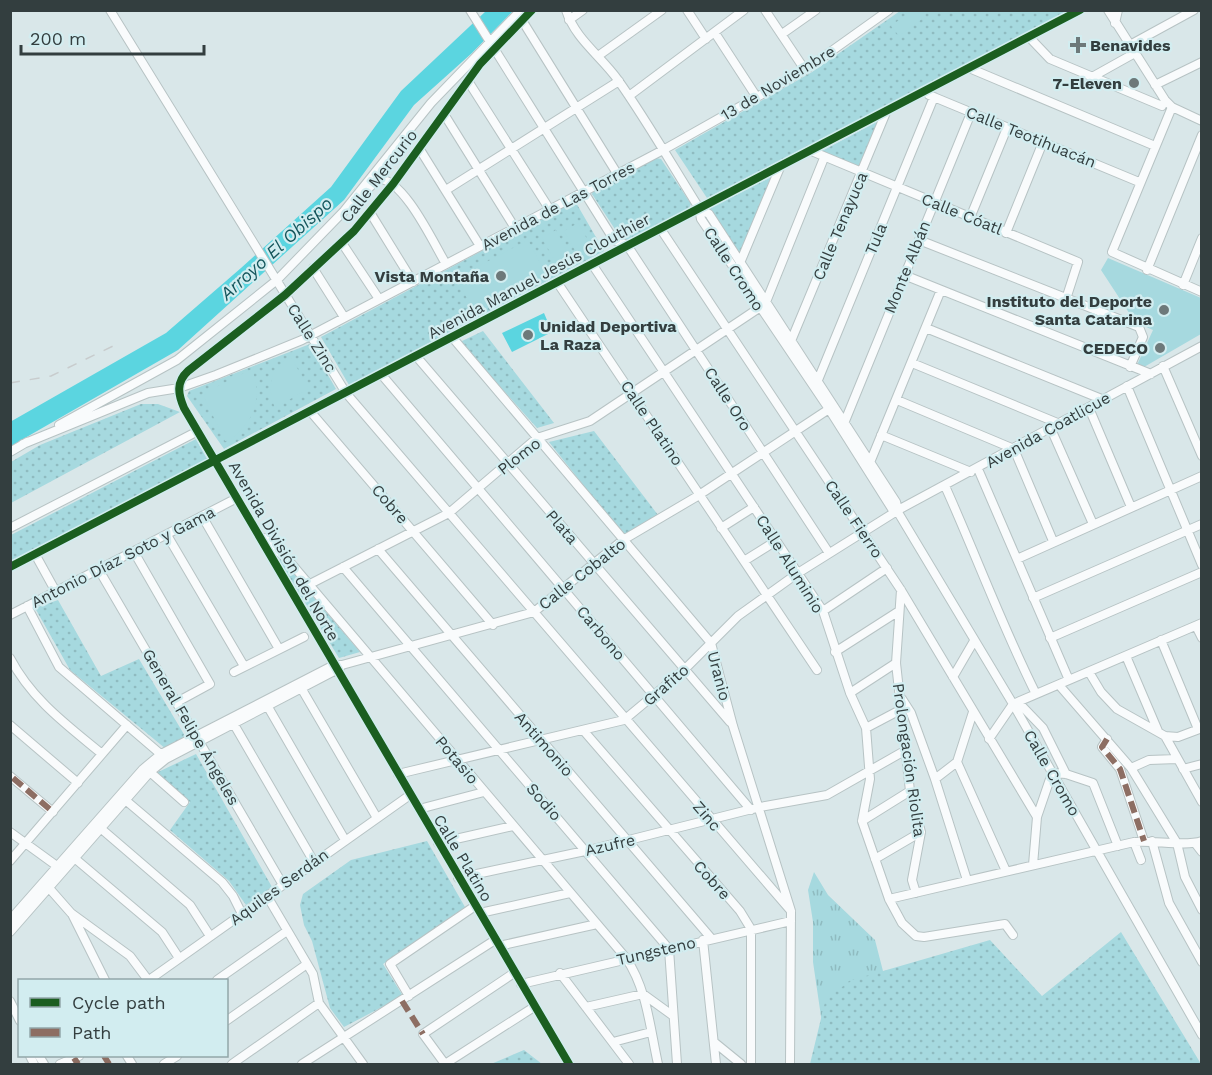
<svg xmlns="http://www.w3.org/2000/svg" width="1212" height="1075" font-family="'Work Sans',sans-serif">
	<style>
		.grass { fill: url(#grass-tufts) }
		.park { fill: url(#park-dots) }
		.pitch { fill: #a6d9df }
		.water { fill: #5bd5e0 }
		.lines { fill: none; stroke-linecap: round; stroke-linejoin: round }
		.minor-casing { stroke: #b7c3c4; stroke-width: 10 }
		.minor { stroke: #f9fbfc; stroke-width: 8 }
		.rail { stroke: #c8cccd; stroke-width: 1.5; stroke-dasharray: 10 10; stroke-linecap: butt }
		.quiet { stroke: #8d6e63; stroke-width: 6; stroke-dasharray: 12 6; stroke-linecap: butt }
		.cycleway-casing { stroke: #d2edf0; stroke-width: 11 }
		.cycleway { stroke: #1b5e20; stroke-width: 8 }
		.poi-dot { fill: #6d797a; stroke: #d2edf0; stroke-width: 2 }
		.labels { text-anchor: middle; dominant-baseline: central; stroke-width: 4.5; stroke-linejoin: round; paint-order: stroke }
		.poi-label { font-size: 16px; font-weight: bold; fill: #333e3f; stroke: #d2edf0; text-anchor: end }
		.street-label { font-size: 16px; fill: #333e3f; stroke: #d2edf0 }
		.water-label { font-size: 18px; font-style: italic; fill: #15565c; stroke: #d2edf0 }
	</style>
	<defs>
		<pattern id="grass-tufts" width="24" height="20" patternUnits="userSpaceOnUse" patternTransform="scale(1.5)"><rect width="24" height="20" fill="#a6d9df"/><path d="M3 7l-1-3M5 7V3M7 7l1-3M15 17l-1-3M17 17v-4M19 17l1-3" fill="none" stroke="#8fbbc0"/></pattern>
		<pattern id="park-dots" width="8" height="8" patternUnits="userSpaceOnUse" patternTransform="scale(1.5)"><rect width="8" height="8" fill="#a6d9df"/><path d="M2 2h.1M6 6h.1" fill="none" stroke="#8fbbc0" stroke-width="1.8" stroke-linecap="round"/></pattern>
	</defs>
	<rect width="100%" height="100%" fill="#d9e7e9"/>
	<path class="grass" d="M814 872 828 895 875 940 884 975 828 1064 813 962V922L808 890Z"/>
	<path class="park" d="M900 11H1071L707 198 675 150 812 72Z
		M882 119 860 167 820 152Z
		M656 158 661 159 691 204 689 208 626 242 622 240 592 194 593 190Z
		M771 177 740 257 709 209Z
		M575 201 604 251 349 385 321 337Z
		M483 331 554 423 537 428 460 342Z
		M310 344 336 389 224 449 187 396 189 391Z
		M141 404H158L180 412 11 503V462L40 445Z
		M594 431 658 515 623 535 549 442Z
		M196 439 207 459 11 561V535Z
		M281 559 360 652 339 658 279 560Z
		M58 600 101 676 139 659 185 736 166 749 70 670 35 608Z
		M196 754 272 887 246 905 229 881 170 830 190 802 156 773Z
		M427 841 465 907 383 964 403 996 344 1027 330 1008 312 941 304 925 300 905 303 894 351 860Z
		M1121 932 1201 1064H810L826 998 852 980 990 940 1042 996Z
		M524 1050 542 1064H491Z"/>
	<path class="pitch" d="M911 11H915L922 19 899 36 891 26Z
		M578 223 591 246 577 254 564 231Z
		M556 230 569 255 556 263 542 238Z
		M528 240 546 274 474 311 456 278Z
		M1108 258 1201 298V334L1144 367 1137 365 1153 330 1135 322 1101 270Z
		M290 356 309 388 275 408C266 386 271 370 290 356Z
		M252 369C260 392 258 413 240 431 235 436 232 440 225 441L204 397 206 392Z"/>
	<path class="water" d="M486 11H513L472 53 414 105 344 200 178 350 11 446 10 422 166 333 241 268 331 187 401 91Z
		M544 313 552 332 512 352 502 333Z"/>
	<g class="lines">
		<defs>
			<path id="minor" d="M110 10 346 393 791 911
				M470 10 614 240 627 245
				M532 10 480 64 393 184 354 231 285 295 188 371C176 382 178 394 184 408L569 1064
				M566 10C575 39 601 56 618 80 647 121 672 165 699 208L701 219 829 409 894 512 899 514
				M687 10 706 39
				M765 10 805 70
				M1108 10 1165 100 1172 107 1202 121
				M520 17 618 175
				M569 20 583 10
				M1115 23 1118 10
				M715 33 756 96
				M782 34 816 10
				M1029 37 1050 59 1162 106
				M1130 45 1194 10
				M598 56 662 10
				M969 68 1155 146
				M1092 77 1135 53
				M468 81 550 210
				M1155 85 1202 62
				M929 95 1139 182
				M629 96 744 10
				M1172 107 1112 252 1202 292
				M444 114 515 228
				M419 148 480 246
				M809 150 1078 262 1066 299
				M446 190 619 81
				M357 200 378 179C403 177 434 244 446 264
				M699 208 709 214 896 502 899 514 1013 704 1202 1035
				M371 214 413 282
				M970 218 1007 128
				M660 228 901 590 1037 817
				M1006 233 1043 142
				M919 240 1139 327 1143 337 1130 367
				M342 243 379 299
				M627 245 829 553
				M740 263 781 165
				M592 264 823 611 850 693 866 728 870 779 862 821 889 899 902 923 916 936 924 937 1005 924 1013 935
				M313 268 344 317
				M1147 270 1202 135
				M904 275 1151 374
				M557 282 817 670
				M1183 285 1202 238
				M926 328 1104 400
				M452 337 711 643 733 726 791 911 790 1064
				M791 341 887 110
				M416 356 730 722
				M912 363 1060 424
				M1163 366 1202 456
				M381 374 751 810
				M818 380 934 97
				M1127 386 1202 565
				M897 400 1014 449 1053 541
				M1089 408 1131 507
				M310 411 493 625
				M845 421 971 113
				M59 425 177 360 277 280 344 211 431 103 521 10
				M1051 429 1093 524
				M881 435 971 472
				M23 444 148 393 179 388 216 375 302 340 663 150 805 70 889 10
				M10 452 27 442
				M871 460 941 290
				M978 469 1069 680
				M945 486C976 555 1002 626 1036 694
				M202 516 279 649
				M10 528 198 431
				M721 528 754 507
				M167 535 244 666
				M264 538 290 562 626 958C647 989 650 1028 658 1064
				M378 549 711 938
				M134 552 210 684 177 702
				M35 554 56 592
				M1017 559 1202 476
				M744 561 776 541
				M10 567 1080 10
				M343 567 669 949 677 1064
				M99 570 283 885
				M308 585 449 513 537 438 590 421 759 308 766 302 824 158
				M901 590 896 663 910 791 921 832 912 880 916 893
				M1033 598 1202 524
				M27 606 59 667 164 757
				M823 611 887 568
				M10 615 237 498
				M1196 626 1202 638
				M1050 638 1202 572
				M1161 640 1198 729
				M835 652 899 611
				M1126 656 1158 731
				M10 658C32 700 67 725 102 754
				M234 672 304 637
				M1089 672 1101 692 1117 709 1165 736 1178 737 1202 728
				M953 677 974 641
				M1059 685 1131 768 1177 843 1185 877 1202 910
				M300 686 377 818
				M850 693 896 663
				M902 699 911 713 935 779 967 880
				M1018 702 1043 728 1066 774
				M268 707 345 840
				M973 712 957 762 1006 871
				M232 721 314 862
				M10 725 78 783
				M866 728 902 709
				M583 730 740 911 751 929V1064
				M1165 736 1202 802
				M989 739 1013 704 1202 623
				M1107 739 1102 747 1120 769 1144 841
				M1131 768 1149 760 1177 759
				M1183 769 1202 764
				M150 772 184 802
				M398 774 624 720 684 670 738 616 798 573 900 509 1202 346
				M10 776 53 812
				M935 779 957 762
				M123 798 222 882 233 896 242 914
				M419 809 484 792
				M862 821 910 791
				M98 826 190 905 210 936
				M10 832 61 869
				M1152 841 1169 903 1202 962
				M1134 842 1141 860
				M438 843 513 826
				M1195 843 1202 852
				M72 856 162 932 179 958
				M875 859 921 832
				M10 861 127 725
				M1033 865 1037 817 1052 773 1066 774 1093 783 1118 846
				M458 878 585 851 760 807 827 795 906 750
				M49 888 71 913 130 956 148 980
				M267 896 313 974 319 1003 363 1064
				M889 899 1134 842C1154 840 1185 847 1202 841
				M480 913 570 893
				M72 914 105 980
				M10 920 143 769 161 754 334 665H342L534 612 623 540 696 497 829 409
				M10 932 150 772 166 759 340 668
				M703 940 716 1064
				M499 946 597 924
				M514 973 423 1034 445 1064 534 1007
				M560 973 629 1064
				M149 980 410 795
				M217 980 287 931
				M521 984 791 921
				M409 996 390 964 475 906
				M10 1001 20 1021
				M586 1007 643 994 672 1015
				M226 1021 307 964
				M613 1042 651 1032
				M714 1042 741 1064
				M30 1056 34 1064
				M39 1056 44 1064
				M127 1056 132 1064
				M60 1064 79 1056
				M164 1064 177 1056
				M232 1064 319 1003
				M302 1064 495 940"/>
		</defs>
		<use href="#minor" class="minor-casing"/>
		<use href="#minor" class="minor"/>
		<path class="rail" d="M10 13 14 10
			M10 383 51 376 113 346"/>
		<path class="quiet" d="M1107 739 1102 747 1120 769 1144 841
			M13 778 53 812
			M402 1001 423 1034
			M104 1056 109 1064
			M74 1058 78 1064"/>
		<defs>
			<path id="cycleway" d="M532 10 480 64 393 184 354 231 285 295 188 371C176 382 178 394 184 408L569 1064
				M10 567 1080 10"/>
		</defs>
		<use href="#cycleway" class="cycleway-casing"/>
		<use href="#cycleway" class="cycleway"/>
	</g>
	<g class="poi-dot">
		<path d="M1075 36h6v6h6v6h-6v6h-6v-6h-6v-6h6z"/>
		<circle cx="1134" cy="83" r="6"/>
		<circle cx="501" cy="276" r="6"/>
		<circle cx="1164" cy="310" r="6"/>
		<circle cx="528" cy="335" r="6"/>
		<circle cx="1160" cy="348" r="6"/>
	</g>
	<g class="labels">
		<g class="poi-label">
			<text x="1090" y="45" text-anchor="start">Benavides</text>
			<text x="1122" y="83">7-Eleven</text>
			<text x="489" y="276">Vista Montaña</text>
			<text x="1152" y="301">Instituto del Deporte<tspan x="1152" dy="18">Santa Catarina</tspan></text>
			<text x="540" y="326" text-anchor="start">Unidad Deportiva<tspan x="540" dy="18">La Raza</tspan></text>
			<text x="1148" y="348">CEDECO</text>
		</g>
		<g class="street-label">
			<text transform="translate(778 83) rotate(-31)">13 de Noviembre</text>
			<text transform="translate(1031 137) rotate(22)">Calle Teotihuacán</text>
			<text transform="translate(379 176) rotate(-52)">Calle Mercurio</text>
			<text transform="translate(558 206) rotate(-28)">Avenida de Las Torres</text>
			<text transform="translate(962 214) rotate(22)">Calle Cóatl</text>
			<text transform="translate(840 226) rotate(-67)">Calle Tenayuca</text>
			<text transform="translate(876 239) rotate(-67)">Tula</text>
			<text transform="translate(907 267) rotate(-68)">Monte Albán</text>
			<text transform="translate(734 269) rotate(57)">Calle Cromo</text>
			<text transform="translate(539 276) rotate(-28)">Avenida Manuel Jesús Clouthier</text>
			<text transform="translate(312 338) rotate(58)">Calle Zinc</text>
			<text transform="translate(728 399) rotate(57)">Calle Oro</text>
			<text transform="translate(652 423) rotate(56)">Calle Platino</text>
			<text transform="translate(1048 430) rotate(-29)">Avenida Coatlicue</text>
			<text transform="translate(519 456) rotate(-38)">Plomo</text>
			<text transform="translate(390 504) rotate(49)">Cobre</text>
			<text transform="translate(854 519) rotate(56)">Calle Fierro</text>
			<text transform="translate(562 527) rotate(49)">Plata</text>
			<text transform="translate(284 551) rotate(60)">Avenida División del Norte</text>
			<text transform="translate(123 557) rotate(-27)">Antonio Díaz Soto y Gama</text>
			<text transform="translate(790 564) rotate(58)">Calle Aluminio</text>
			<text transform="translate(582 574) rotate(-38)">Calle Cobalto</text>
			<text transform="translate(601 633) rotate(50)">Carbono</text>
			<text transform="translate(719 676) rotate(75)">Uranio</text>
			<text transform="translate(666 685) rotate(-41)">Grafito</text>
			<text transform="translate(191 727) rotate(60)">General Felipe Ángeles</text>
			<text transform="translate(544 744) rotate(49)">Antimonio</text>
			<text transform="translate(457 760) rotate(50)">Potasio</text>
			<text transform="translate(909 760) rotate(82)">Prolongación Riolita</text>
			<text transform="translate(1052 773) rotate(60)">Calle Cromo</text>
			<text transform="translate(544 802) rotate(49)">Sodio</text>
			<text transform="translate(707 816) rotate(49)">Zinc</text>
			<text transform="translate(610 845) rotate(-13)">Azufre</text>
			<text transform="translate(463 858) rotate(59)">Calle Platino</text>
			<text transform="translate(712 880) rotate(48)">Cobre</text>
			<text transform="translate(279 887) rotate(-36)">Aquiles Serdán</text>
			<text transform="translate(656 951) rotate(-13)">Tungsteno</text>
		</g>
		<g class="water-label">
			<text transform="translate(276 248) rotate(-42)">Arroyo El Obispo</text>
		</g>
	</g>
	<rect width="1212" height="1075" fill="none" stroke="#333e3f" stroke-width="24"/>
	<rect x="18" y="979" width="210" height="78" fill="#d2edf0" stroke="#92a7a9" stroke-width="1.5"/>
	<rect x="30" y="998" width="30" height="9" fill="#1b5e20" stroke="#92a7a9" stroke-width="1.5"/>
	<text x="72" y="1009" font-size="18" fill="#333e3f">Cycle path</text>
	<rect x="30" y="1028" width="30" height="9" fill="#8d6e63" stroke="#92a7a9" stroke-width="1.5"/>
	<text x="72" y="1039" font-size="18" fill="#333e3f">Path</text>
	<path d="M21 45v9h183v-9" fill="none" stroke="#333e3f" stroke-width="3"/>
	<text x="30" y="45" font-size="18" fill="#333e3f" stroke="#d2edf0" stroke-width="4.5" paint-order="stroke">200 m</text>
</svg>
